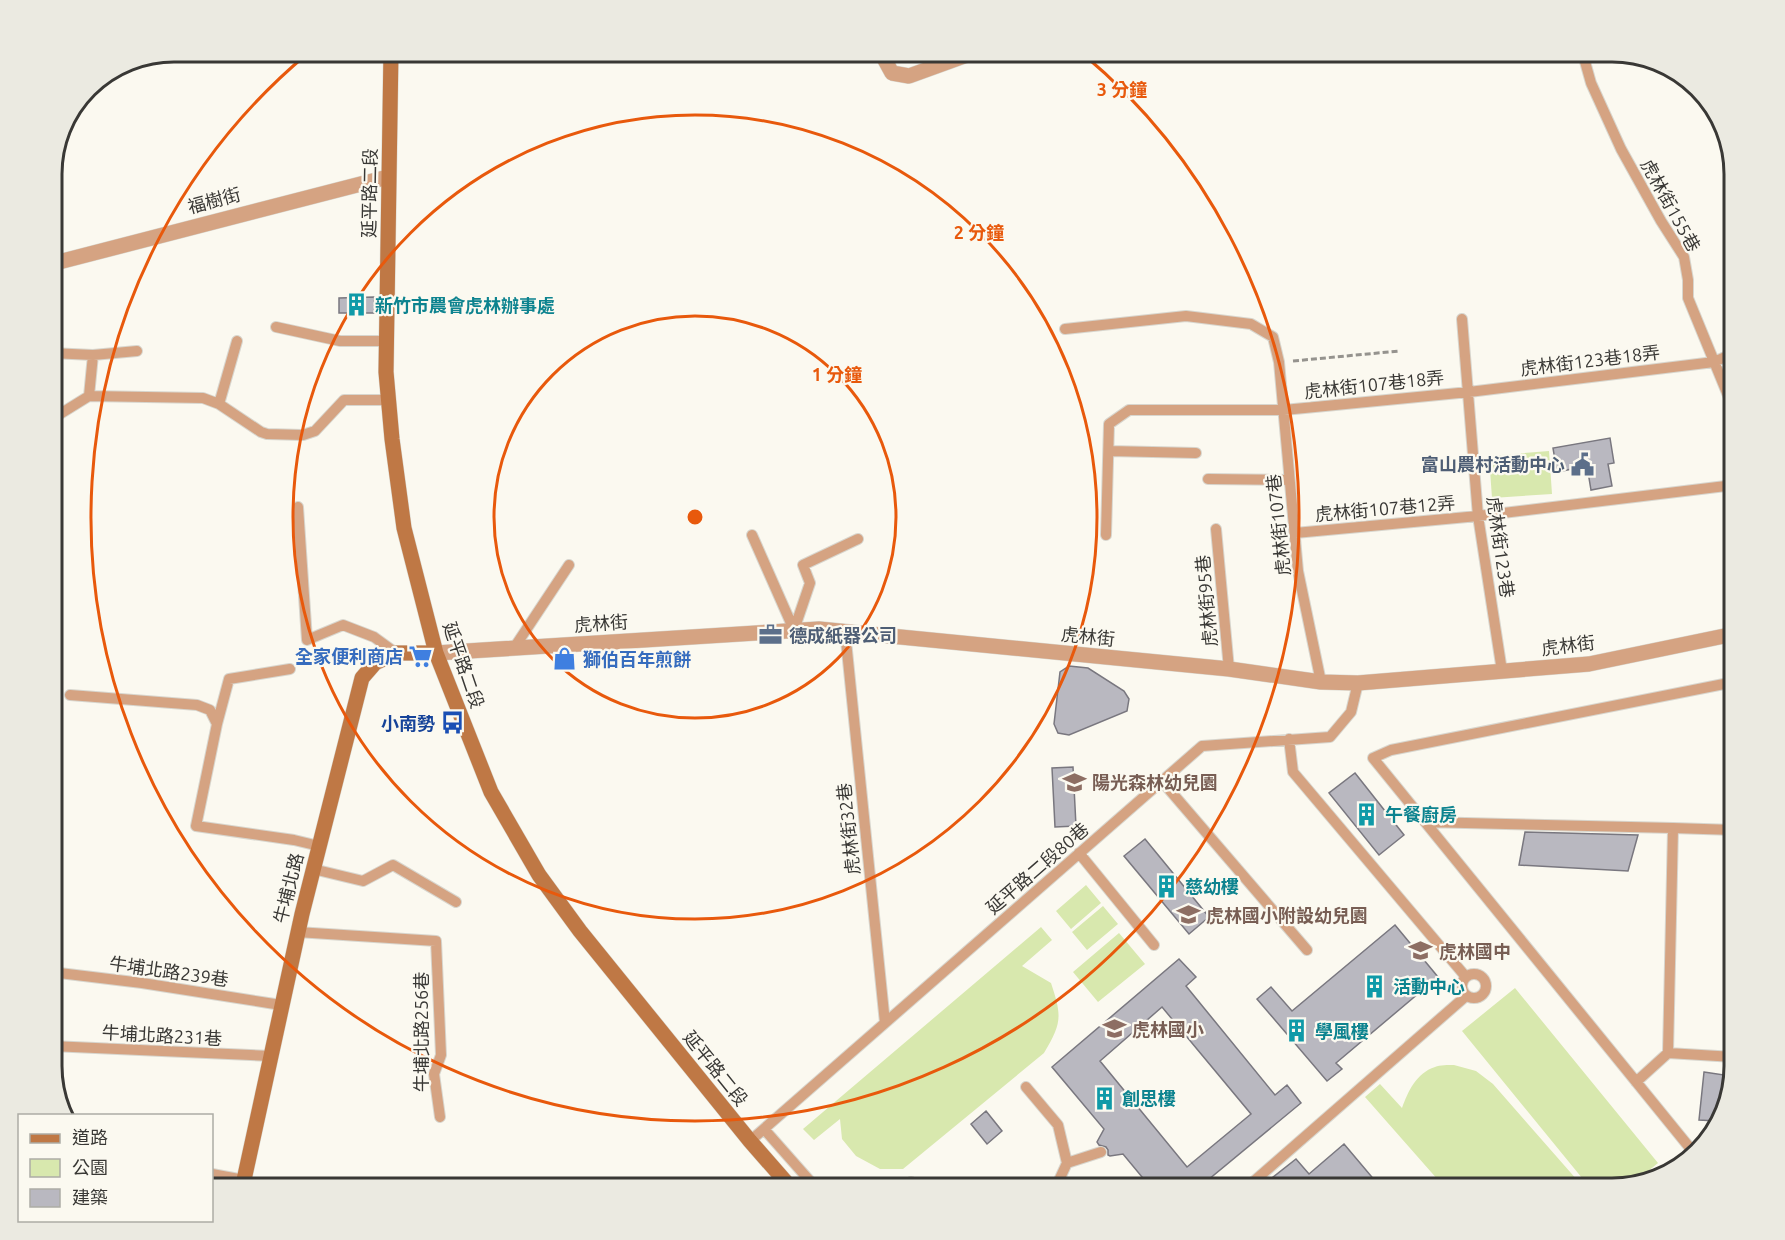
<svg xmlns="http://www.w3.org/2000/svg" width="1785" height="1240" font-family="Ubuntu,'Noto Sans TC',sans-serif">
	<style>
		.green { fill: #d8e8ae }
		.building { fill: #b9b8c0; stroke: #79777f; stroke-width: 1.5; fill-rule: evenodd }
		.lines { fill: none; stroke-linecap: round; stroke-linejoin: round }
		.lane-casing { stroke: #d8d6ce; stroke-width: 12 }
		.street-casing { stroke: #d8d6ce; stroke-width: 16 }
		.secondary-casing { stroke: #d8d6ce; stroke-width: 16 }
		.path { stroke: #95938e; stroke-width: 3; stroke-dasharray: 6 3; stroke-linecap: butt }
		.lane { stroke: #d5a382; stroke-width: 10 }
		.street { stroke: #d5a382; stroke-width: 15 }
		.secondary { stroke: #bf7845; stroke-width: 15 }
		.ring { fill: none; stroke: #e8590c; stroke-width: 3 }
		.labels { text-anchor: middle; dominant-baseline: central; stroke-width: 4.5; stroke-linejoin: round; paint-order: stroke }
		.street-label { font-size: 18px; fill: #393835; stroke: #fbf9f0 }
		.culture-label { font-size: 18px; font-weight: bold; fill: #0d838f; stroke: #fbf9f0; text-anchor: start }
		.service-label { font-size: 18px; font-weight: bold; fill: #4e5e75; stroke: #fbf9f0; text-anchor: end }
		.shop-label { font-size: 18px; font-weight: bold; fill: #366cbe; stroke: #fbf9f0; text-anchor: end }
		.transit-label { font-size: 18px; font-weight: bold; fill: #164399; stroke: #fbf9f0; text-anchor: end }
		.education-label { font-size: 18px; font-weight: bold; fill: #785e54; stroke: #fbf9f0; text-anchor: start }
		.rim { fill: none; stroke: #393835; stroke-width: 3 }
		.centre { fill: #e8590c; stroke: #fbf9f0; stroke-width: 3 }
		.ring-label { font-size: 18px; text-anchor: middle; font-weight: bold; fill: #e8590c; stroke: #fbf9f0; stroke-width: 4.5; stroke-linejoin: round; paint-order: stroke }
	</style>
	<rect width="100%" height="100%" fill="#fbf9f0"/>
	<path class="green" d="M1549 451 1552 494 1492 498 1489 456Z
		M1086 885 1101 903 1071 929 1056 911Z
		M1103 906 1118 924 1087 950 1072 932Z
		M1041 927 1052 940 1022 966 1051 983C1062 1016 1062 1023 1044 1053L903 1169H880L856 1156 842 1139 840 1119 814 1140 803 1129Z
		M1119 933 1145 964 1098 1002 1073 972Z
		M1515 988 1658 1163C1631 1185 1627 1189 1591 1189L1462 1031Z
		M1454 1065 1476 1071 1493 1084 1585 1189H1446L1365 1097 1380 1084 1402 1108C1408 1092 1416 1073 1435 1067 1440 1065 1448 1065 1454 1065Z"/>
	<path class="building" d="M374 297 375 313H339V298Z
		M1610 438 1614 463 1608 464 1612 486 1591 490 1587 466 1557 472 1553 448Z
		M1069 666 1088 668 1124 691 1129 699 1127 711 1069 735 1058 733 1054 724 1060 672Z
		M1073 767 1076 826 1055 827 1052 768Z
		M1355 773 1404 835 1379 855 1329 793Z
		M1525 832 1638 835 1628 871 1519 865Z
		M1145 839 1209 917 1189 934 1124 856Z
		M1395 925 1438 977 1336 1063 1342 1069 1327 1081 1257 999 1271 987 1292 1011Z
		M1179 959 1196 977 1186 986 1275 1095 1287 1085 1301 1103 1197 1189H1152L1123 1154 1110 1156 1108 1155V1150L1106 1147 1099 1145 1097 1142 1104 1129 1052 1067ZM1162 1007 1251 1114 1187 1167 1100 1061Z
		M1704 1072 1731 1076 1717 1121 1699 1120Z
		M986 1111 1002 1131 987 1144 971 1124Z
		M1344 1144 1382 1189H1321L1316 1183 1308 1189H1258L1296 1159 1309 1174Z"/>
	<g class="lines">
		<defs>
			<path id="lane" d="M1582 51 1591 83 1621 149 1661 221 1684 257 1688 280V298L1734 410
				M1462 319 1478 516 1502 671
				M276 327 340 341H387
				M1065 329 1186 316 1251 324 1273 337 1279 362 1298 571 1321 682
				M51 353 93 355 137 351
				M89 396 93 355
				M219 404 237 341
				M51 416 60 414 89 396 203 398 219 404 261 432 267 434 303 435 315 431 344 400H389
				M1109 451 1196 453
				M1208 479 1289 480
				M298 507 307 640 343 625 374 637 396 653
				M1216 529 1229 669
				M1295 533 1478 516 1734 485
				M752 535 794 630
				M1106 535 1109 424 1129 410H1284L1469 392 1714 362 1734 353
				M794 630 810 583 803 565 858 539
				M845 631 885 1023
				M514 648 569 565
				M70 695 197 705 210 710 217 724 196 826 294 840 319 846
				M217 724 229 679 290 669
				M1289 739 1293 772 1466 977
				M1161 780 1307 950
				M1425 822 1673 828 1668 1053
				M1673 828 1734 830
				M1079 853 1154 945
				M313 869 363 881 393 865 456 902
				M297 932 436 941 441 1055 434 1074 440 1117
				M51 972 142 983 281 1005
				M1462 986a12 12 0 1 1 24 0a12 12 0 1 1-24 0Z
				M51 1046 270 1056
				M1636 1082 1668 1053 1734 1057
				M1026 1087 1058 1125 1067 1163
				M764 1129 817 1189
				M750 1141 1202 746 1330 737 1351 712 1358 683
				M1694 1153 1373 758 1391 750 1734 682
				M212 1174 244 1180
				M911 1182 917 1189
				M1055 1189 1067 1163 1101 1152
				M1245 1189 1466 996"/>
			<path id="street" d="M880 51 892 73 909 76 978 51
				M51 264 388 177
				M436 653 819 629 1229 669 1321 682 1358 683 1589 664 1734 634"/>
			<path id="secondary" d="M391 51 386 372 392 439 404 528 436 653 491 792 539 875 580 931 750 1141 792 1189
				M242 1189 302 914 362 678 375 663 396 653H436"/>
		</defs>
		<use href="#lane" class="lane-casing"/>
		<use href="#street" class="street-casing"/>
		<use href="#secondary" class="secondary-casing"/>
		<path class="path" d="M1293 361 1399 351"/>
		<use href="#lane" class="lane"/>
		<use href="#street" class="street"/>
		<use href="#secondary" class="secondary"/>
	</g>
	<g class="ring">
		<circle cx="695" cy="517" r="201"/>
		<circle cx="695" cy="517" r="402"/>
		<path d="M1083 54A604 604 0 1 1 307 54"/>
	</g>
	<defs>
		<symbol id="building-bare" viewBox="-9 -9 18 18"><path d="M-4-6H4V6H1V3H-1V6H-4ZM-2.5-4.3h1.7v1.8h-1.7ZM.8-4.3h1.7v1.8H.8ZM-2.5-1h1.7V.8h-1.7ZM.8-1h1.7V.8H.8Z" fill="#0f9aa8" stroke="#fbf9f0" stroke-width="2.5" paint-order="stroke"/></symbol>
		<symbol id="civic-bare" viewBox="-9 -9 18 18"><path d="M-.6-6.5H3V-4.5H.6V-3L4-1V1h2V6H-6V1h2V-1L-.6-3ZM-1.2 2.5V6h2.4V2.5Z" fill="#5c6f8a" stroke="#fbf9f0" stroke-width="2.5" paint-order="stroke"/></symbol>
		<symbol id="office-bare" viewBox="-9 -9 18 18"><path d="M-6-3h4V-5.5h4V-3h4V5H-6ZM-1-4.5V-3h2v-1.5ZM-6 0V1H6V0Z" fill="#5c6f8a" stroke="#fbf9f0" stroke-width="2.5" paint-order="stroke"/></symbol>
		<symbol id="supermarket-bare" viewBox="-9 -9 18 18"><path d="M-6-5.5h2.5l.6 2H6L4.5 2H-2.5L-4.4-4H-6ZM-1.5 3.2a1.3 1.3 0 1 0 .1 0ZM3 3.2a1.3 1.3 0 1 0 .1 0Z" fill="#3f7fe0" stroke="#fbf9f0" stroke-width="2.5" paint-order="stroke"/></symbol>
		<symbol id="shop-bare" viewBox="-9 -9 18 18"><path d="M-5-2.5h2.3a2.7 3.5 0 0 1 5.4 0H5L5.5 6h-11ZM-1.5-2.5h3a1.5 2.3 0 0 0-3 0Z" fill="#3f7fe0" stroke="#fbf9f0" stroke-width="2.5" paint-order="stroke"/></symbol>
		<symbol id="bus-bare" viewBox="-9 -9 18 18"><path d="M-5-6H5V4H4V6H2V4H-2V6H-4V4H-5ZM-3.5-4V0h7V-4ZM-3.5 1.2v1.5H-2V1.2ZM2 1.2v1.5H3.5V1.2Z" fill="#1a4fb4" stroke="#fbf9f0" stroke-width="2.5" paint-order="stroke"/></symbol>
		<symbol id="school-bare" viewBox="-9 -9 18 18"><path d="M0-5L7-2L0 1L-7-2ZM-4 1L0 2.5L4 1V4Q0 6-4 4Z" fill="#8d6e63" stroke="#fbf9f0" stroke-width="2.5" paint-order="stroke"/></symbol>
	</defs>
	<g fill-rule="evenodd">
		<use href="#building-bare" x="340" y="288" width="33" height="33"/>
		<use href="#civic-bare" x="1566" y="448" width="33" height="33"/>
		<use href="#office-bare" x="754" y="618" width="33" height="33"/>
		<use href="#supermarket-bare" x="404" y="640" width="33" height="33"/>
		<use href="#shop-bare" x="548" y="642" width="33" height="33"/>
		<use href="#bus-bare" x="436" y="706" width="33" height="33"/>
		<use href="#school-bare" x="1058" y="766" width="33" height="33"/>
		<use href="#building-bare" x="1350" y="798" width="33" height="33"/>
		<use href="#building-bare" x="1150" y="870" width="33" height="33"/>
		<use href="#school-bare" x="1172" y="898" width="33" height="33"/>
		<use href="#school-bare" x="1404" y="934" width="33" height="33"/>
		<use href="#building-bare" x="1358" y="970" width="33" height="33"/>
		<use href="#school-bare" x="1098" y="1012" width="33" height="33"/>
		<use href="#building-bare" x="1280" y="1014" width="33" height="33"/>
		<use href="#building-bare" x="1088" y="1082" width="33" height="33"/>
	</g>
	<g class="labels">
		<g class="street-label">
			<text transform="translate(369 193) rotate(-89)">延平路二段</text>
			<text transform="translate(214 200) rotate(-15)">福樹街</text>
			<text transform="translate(1671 205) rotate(61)">虎林街155巷</text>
			<text transform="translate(1590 360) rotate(-7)">虎林街123巷18弄</text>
			<text transform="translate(1374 384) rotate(-6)">虎林街107巷18弄</text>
			<text transform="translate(1385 508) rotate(-5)">虎林街107巷12弄</text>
			<text transform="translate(1278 525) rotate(-96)">虎林街107巷</text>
			<text transform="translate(1501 547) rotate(82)">虎林街123巷</text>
			<text transform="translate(1206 601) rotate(-95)">虎林街95巷</text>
			<text transform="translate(601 623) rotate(-4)">虎林街</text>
			<text transform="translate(1088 636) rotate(6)">虎林街</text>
			<text transform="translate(1568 645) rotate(-7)">虎林街</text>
			<text transform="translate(464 665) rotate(71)">延平路二段</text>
			<text transform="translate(848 829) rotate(-96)">虎林街32巷</text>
			<text transform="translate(1037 868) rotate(-41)">延平路二段80巷</text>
			<text transform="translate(288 888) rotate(-76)">牛埔北路</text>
			<text transform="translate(169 971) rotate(8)">牛埔北路239巷</text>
			<text transform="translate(421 1032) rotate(-90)">牛埔北路256巷</text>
			<text transform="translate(162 1035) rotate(3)">牛埔北路231巷</text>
			<text transform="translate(716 1068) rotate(51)">延平路二段</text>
		</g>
		<g class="culture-label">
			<text x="375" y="305">新竹市農會虎林辦事處</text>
			<text x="1385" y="814">午餐廚房</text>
			<text x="1185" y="886">慈幼樓</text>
			<text x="1393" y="986">活動中心</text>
			<text x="1315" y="1031">學風樓</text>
			<text x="1122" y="1098">創思樓</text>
		</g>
		<g class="service-label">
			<text x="1565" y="464">富山農村活動中心</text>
			<text x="789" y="635" text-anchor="start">德成紙器公司</text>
		</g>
		<g class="shop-label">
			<text x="403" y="656">全家便利商店</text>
			<text x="583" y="659" text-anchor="start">獅伯百年煎餅</text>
		</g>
		<g class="transit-label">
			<text x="435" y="723">小南勢</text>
		</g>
		<g class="education-label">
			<text x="1092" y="782">陽光森林幼兒園</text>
			<text x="1206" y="915">虎林國小附設幼兒園</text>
			<text x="1439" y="951">虎林國中</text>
			<text x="1132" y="1029">虎林國小</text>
		</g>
	</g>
	<path d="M0 0H1785V1240H0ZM174 62H1612A112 112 0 0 1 1724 174V1066A112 112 0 0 1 1612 1178H174A112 112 0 0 1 62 1066V174A112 112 0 0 1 174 62Z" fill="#ebeae1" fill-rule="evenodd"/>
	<path class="rim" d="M174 62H1612A112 112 0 0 1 1724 174V1066A112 112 0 0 1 1612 1178H174A112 112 0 0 1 62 1066V174A112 112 0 0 1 174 62Z"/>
	<circle cx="695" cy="517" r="9" class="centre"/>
	<g class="ring-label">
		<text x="1122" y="96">3 分鐘</text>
		<text x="979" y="239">2 分鐘</text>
		<text x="837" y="381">1 分鐘</text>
	</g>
	<rect x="18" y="1114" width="195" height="108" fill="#fbf9f0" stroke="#adaca5" stroke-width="1.5"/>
	<rect x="30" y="1134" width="30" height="9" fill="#bf7845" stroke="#adaca5" stroke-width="1.5"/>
	<text x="72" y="1144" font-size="18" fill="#393835">道路</text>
	<rect x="30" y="1159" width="30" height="18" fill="#d8e8ae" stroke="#adaca5" stroke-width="1.5"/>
	<text x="72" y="1174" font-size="18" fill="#393835">公園</text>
	<rect x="30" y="1189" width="30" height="18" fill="#b9b8c0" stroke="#adaca5" stroke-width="1.5"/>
	<text x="72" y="1204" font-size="18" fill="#393835">建築</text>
</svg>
